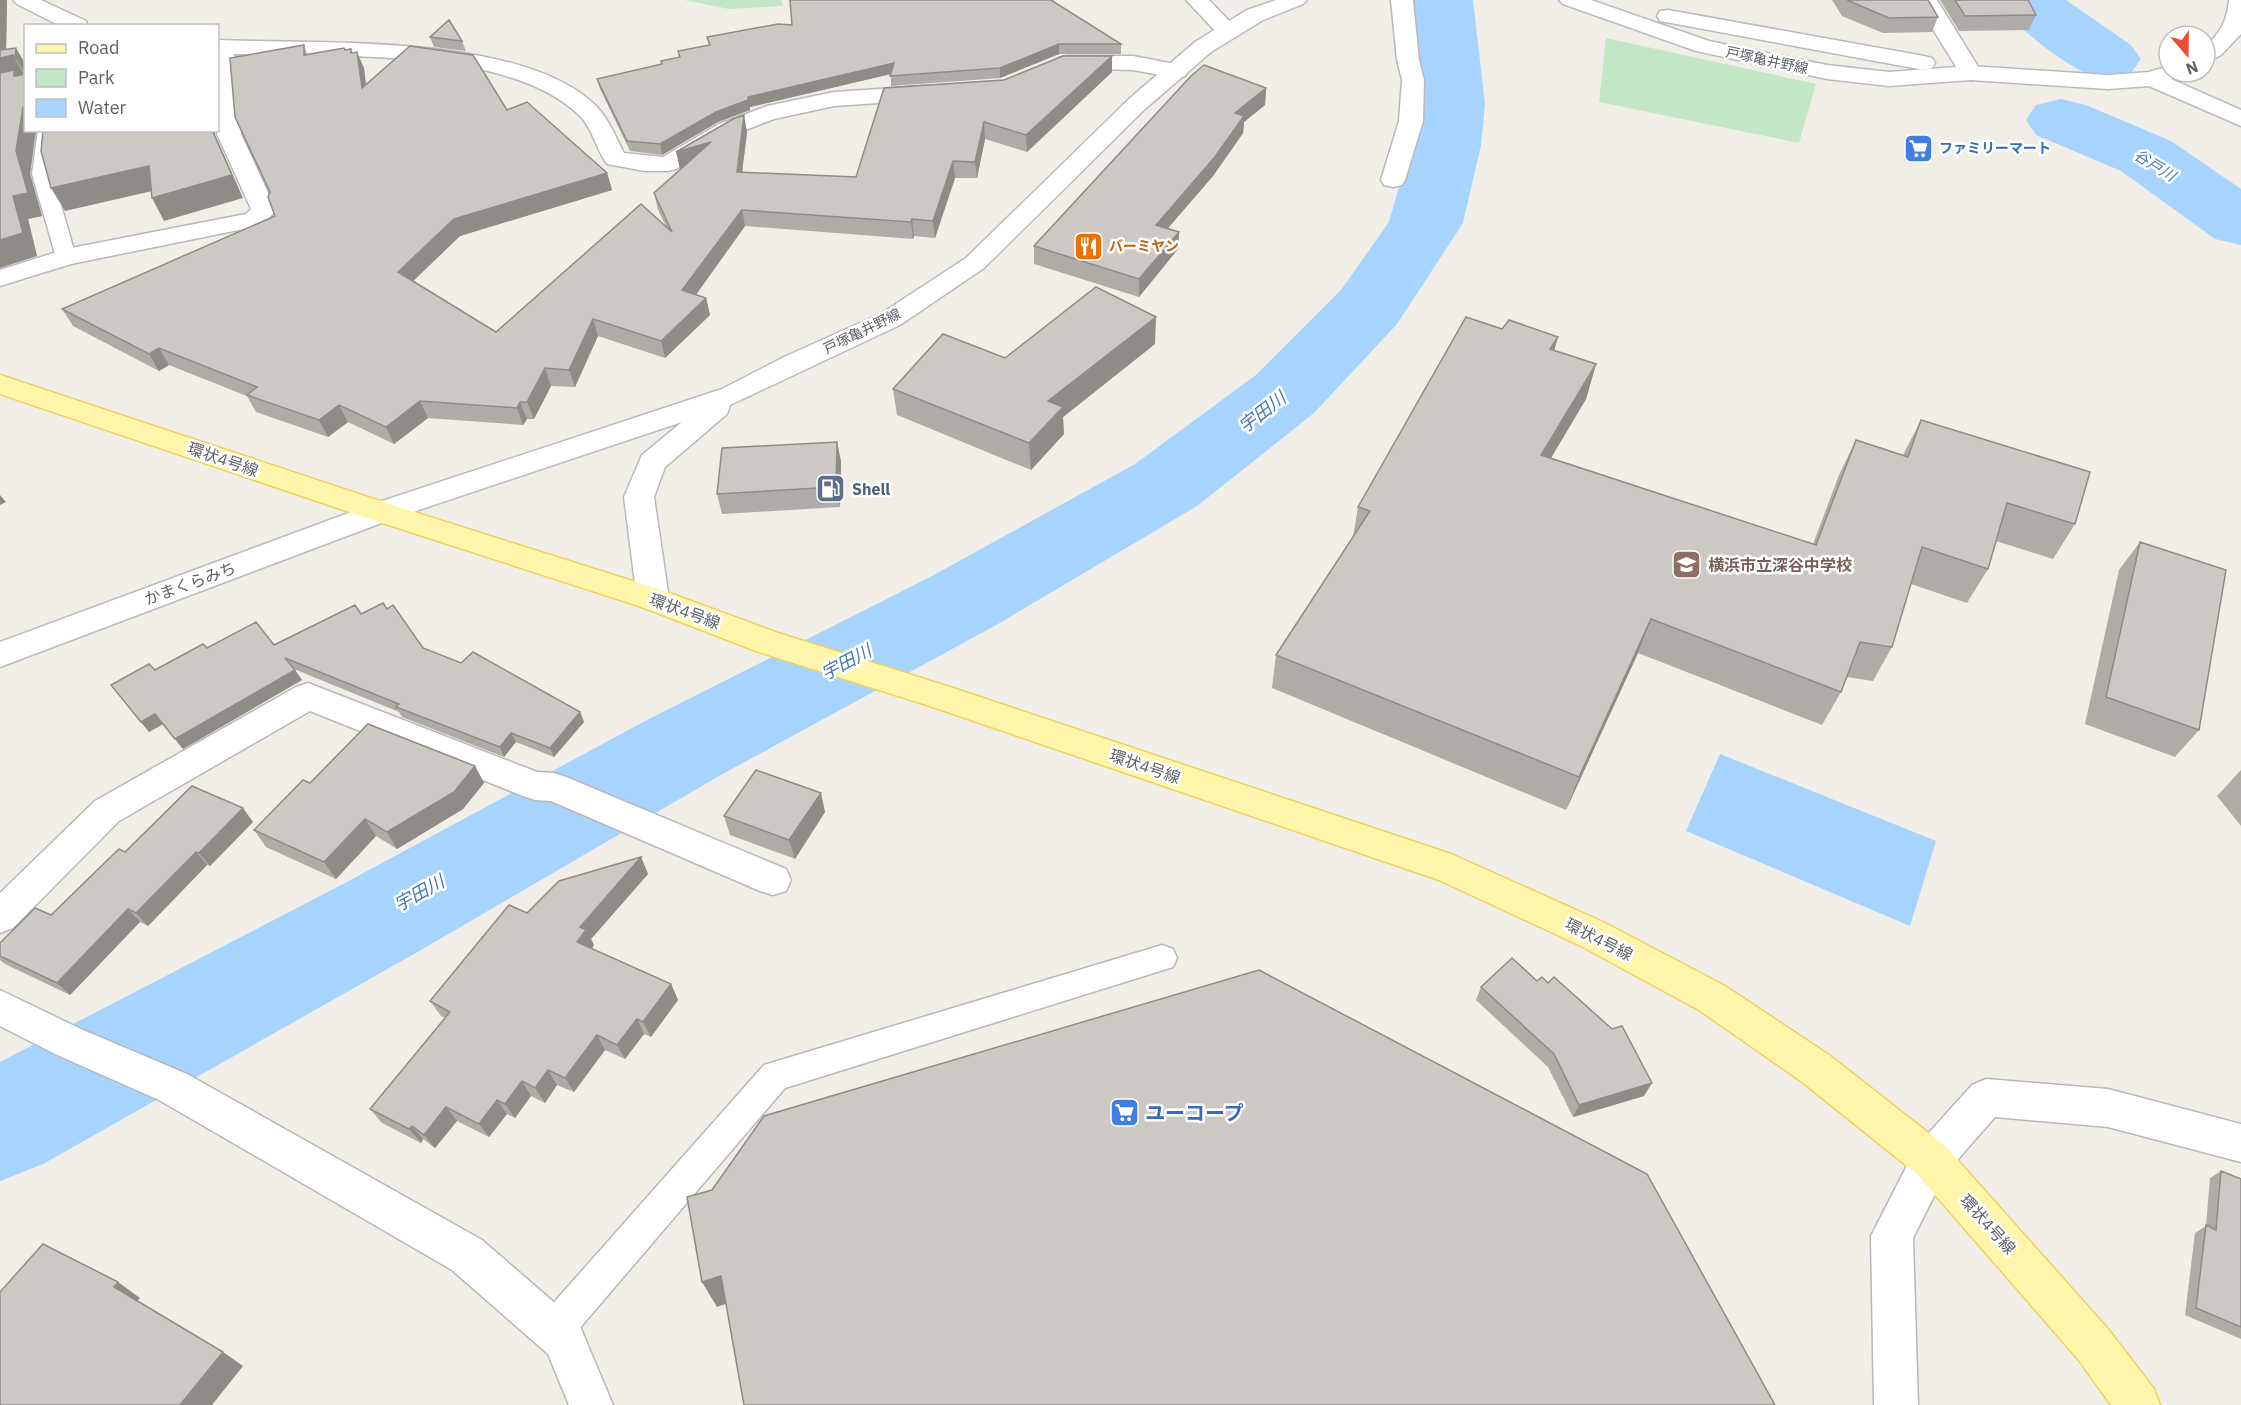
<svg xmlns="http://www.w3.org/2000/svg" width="2241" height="1405" font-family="'IBM Plex Sans','Noto Sans JP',sans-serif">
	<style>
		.green { fill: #c3e7c5 }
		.water { fill: #a7d4ff }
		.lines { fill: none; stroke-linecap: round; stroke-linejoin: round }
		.river { fill: #a7d4ff; fill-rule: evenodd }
		.lane-casing { stroke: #b7b8bd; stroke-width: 3 }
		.street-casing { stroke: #b7b8bd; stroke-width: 3 }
		.secondary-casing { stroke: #b7bac0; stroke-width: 3 }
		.primary-casing { stroke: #f1d15e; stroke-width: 3 }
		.lane { fill: #fff; fill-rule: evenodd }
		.street { fill: #fff; fill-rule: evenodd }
		.secondary { fill: #fff; fill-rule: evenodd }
		.primary { fill: #fff6ac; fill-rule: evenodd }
		.wall { fill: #afaca8 }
		.shaded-wall { fill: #8f8c88 }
		.building { fill: #ccc8c3; stroke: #8f8c88; stroke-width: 1.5 }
		.labels { text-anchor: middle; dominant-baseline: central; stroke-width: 5; stroke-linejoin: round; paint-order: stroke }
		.far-street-label { font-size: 14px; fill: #5e6167; stroke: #fff }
		.far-shop-label { font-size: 14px; font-weight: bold; fill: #366cbe; stroke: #fff; text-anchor: start }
		.far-food-label { font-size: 14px; font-weight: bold; fill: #c56008; stroke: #fff; text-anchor: start }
		.far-water-label { font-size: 15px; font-style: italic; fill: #4578bb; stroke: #fff }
		.street-label { font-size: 16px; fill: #5e6167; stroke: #fff }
		.service-label { font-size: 16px; font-weight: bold; fill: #4e5e75; stroke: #fff; text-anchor: start }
		.education-label { font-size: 16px; font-weight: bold; fill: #785e54; stroke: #fff; text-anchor: start }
		.water-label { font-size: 18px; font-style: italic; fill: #4578bb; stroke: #fff }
		.near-shop-label { font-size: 20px; font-weight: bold; fill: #366cbe; stroke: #fff; text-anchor: start }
	</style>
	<rect width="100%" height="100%" fill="#f0eee6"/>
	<path class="green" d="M684 0H781L783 6 729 9Z
		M1606 38 1816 84 1799 143 1599 102Z"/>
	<path class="water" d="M1720 754 1936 841 1910 926 1686 831Z"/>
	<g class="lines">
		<path class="river" d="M1409 0H1473L1485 104 1481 145 1463 223 1397 324 1314 413 1197 506 998 624 719 776 421 950 43 1164 0 1181V1062L343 884 647 720 932 576 1135 464 1256 375 1341 290 1389 222 1411 145 1417 104Z
			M1995 0H2066L2131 45 2141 59 2131 73C2124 75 2116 79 2109 79 2079 80 2012 24 1995 0Z
			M2061 99 2086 105 2171 141 2241 189V245L2215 239 2121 171 2036 135 2026 120 2036 105Z"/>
		<defs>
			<path id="lane" d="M38 130H57L52 174 76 257 73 261 66 263 59 261 56 257 32 174Z
				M1162 945 1173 949 1177 958 1173 967 785 1088 567 1343 554 1348 541 1343 536 1330 541 1317 764 1065Z"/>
			<path id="street" d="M13 0H41L86 21 88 26H60L17 4Z
				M1186 0H1209L1239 31 1236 36 1228 38 1220 36Z
				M1391 0H1413L1419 60 1424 80 1423 121 1405 180 1402 185 1393 187 1384 185 1381 180 1399 121 1402 80 1397 60Z
				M1915 0H1937L1982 73 1979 78 1971 80 1963 78Z
				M218 40C319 44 522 33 596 106 609 119 616 138 624 153L663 157 719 124 767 106 834 92 924 86 932 88 935 93 932 98 924 100 834 106 774 119 735 134 676 169 668 171H645L607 164C596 149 593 129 580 116 509 45 329 58 234 54L241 134 276 210 263 225 71 264 0 286V270L66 249 246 214 251 209 217 134Z
				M1067 56H1133L1185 66 1188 71 1185 76 1177 78 1133 70 1059 68 1056 63 1059 58Z
				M308 683 537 772 554 773 566 777 786 869 791 880 786 891 773 895 760 891 551 801 535 800 523 796 310 711 119 821 13 928 0 933V893L95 801 296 687Z
				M0 990 83 1030 187 1074 482 1240 579 1324 613 1405H569L548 1354 452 1270 159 1100 55 1054 0 1026Z
				M1986 1079 2108 1089 2241 1124V1162L2108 1127 1995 1117 1945 1174 1913 1238 1918 1405H1874L1871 1236 1917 1146 1972 1085Z"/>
			<path id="secondary" d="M1276 0H1307L1303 4 1263 20 1211 52 1145 109 984 268 900 325 730 405 727 414 665 467 654 497 669 599 664 607 653 611 642 607 637 599 624 497 642 455 682 422 392 519 0 667V642L370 505 722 389 784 357 882 313 966 258 1129 99 1195 42 1247 10Z
				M1559 0H1591L1709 41 1827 65 1889 72 1971 66 2108 75 2149 72 2169 66V72H2181L2178 77 2171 79 2241 110V126L2149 86 2108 89 1971 80 1889 86 1827 79 1696 51 1563 4Z
				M2229 0H2241V34L2221 55 2205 63V46C2221 33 2227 20 2229 0Z
				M1668 10 1924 56 1932 58 1935 63 1932 68 1924 70 1660 21 1657 16 1660 11Z"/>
			<path id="primary" d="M0 375 392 505 664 591 778 633 953 688 1451 854 1605 923 1725 986 1829 1055 1945 1146 2108 1329 2154 1389 2160 1405H2111L2078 1359 1917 1174 1801 1081 1699 1010 1579 945 1439 880 930 706 756 651 642 607 370 519 0 394Z"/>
		</defs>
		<use href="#lane" class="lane-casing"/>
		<use href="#street" class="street-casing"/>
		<use href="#secondary" class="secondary-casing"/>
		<use href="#primary" class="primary-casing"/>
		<use href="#lane" class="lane"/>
		<use href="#street" class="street"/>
		<use href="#secondary" class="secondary"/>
		<use href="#primary" class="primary"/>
	</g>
	<path class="wall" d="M0 0H7L6 49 26 65V130H36L30 174 42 216 28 219 37 256 0 268Z
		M1832 0H1928L1938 17 1932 32 1883 33 1842 16Z
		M1940 0H2028L2036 15 2029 30 1959 31Z
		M430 37 462 41 466 51 434 47Z
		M707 37 1121 44V54H1059L1000 78 891 86V74L750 107V110L718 122 662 155 630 151 600 89 597 79 661 64V61L679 57 678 51 709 45Z
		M304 45 307 54 351 49 352 53 364 68 366 84 507 110 607 173 612 190 460 236 413 281 496 332 666 226 658 210 654 193 747 132 742 172 856 177 884 88 1112 72 1027 152 985 139 977 178H955L935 238 914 236 913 239 745 226 696 295 706 298 710 315 665 358 598 336 575 387 551 386 534 419H527L523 425 428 418 394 444 348 422 328 437 256 412 247 396 169 365 159 371 73 326 62 309 275 216 270 192Z
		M1266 88 1265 105 1244 122 1243 133 1213 176 1168 228 1179 232 1178 249 1139 297 1034 264V246Z
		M1502 329 1558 337 1554 350 1596 364 1586 399 1551 458 1813 544 1839 475 1856 440 1903 455 1921 420 2075 524 2053 559 1996 541 1988 569 1967 603 1911 584 1892 647 1873 681 1847 677 1841 692 1822 725 1638 653 1566 810 1272 688 1276 655 1353 537 1358 507Z
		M1155 344 1063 417 1064 434 1031 470 897 415 893 389 1005 358Z
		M837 442 841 462 840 507 722 514 717 494Z
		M2140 542 2199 730 2175 757 2085 724 2119 570Z
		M387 609 423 648 580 712 584 722 554 757 516 742 504 757 402 717 399 712 294 669 302 680 183 749 163 724 149 732 111 685 155 670 207 648 274 645 361 614Z
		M475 766 484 783 463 809 397 849 376 836 336 879 266 847 254 830 310 783Z
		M2241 770V826L2217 796Z
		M825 812 795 859 730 835 724 816Z
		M253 822 210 866 207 865 148 926 140 922 70 995 5 964 0 960V943L51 915 125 852Z
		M641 857 648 874 591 939 594 945 592 949 671 984 678 1000 651 1037 644 1034 625 1059 605 1050 574 1092 557 1085 545 1103 531 1096 515 1118 507 1114 489 1137 457 1121 435 1148 423 1139 421 1143 382 1123 370 1109 445 1018 441 1016 430 1001 527 913Z
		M1537 981 1548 983 1644 1096 1573 1117 1548 1067 1476 1000 1481 987Z
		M2221 1171 2241 1179V1339L2185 1315 2195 1233 2206 1226 2210 1178Z"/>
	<path class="shaded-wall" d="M0 0H7L6 57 13 55 26 78 0 83Z
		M1059 44V54L1000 78V68Z
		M16 48 26 65V75L15 57Z
		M357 52 364 68 368 105 362 88Z
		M1112 56V72L1027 152 1026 135Z
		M894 63 895 73 750 107V110L718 122 662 155 660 144 716 112 748 97Z
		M1266 88 1265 105 1244 122 1243 133 1213 176 1156 242V225L1235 113Z
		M25 105 26 130H36L30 174 42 216 28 219 37 256 0 268V240L13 196 16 151 23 107Z
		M744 115 747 132 740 189 737 172Z
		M984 122 985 139 977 178 975 162Z
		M212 130H215V135L243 198 164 221 152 198Z
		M711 142 680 169 676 152Z
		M953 161 955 178 935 238 933 221Z
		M149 166 161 189 65 211 51 188Z
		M607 173 612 190 460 236 405 289 398 272 454 219Z
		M742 210 745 226 687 307 682 290Z
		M912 219 914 236 913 239 911 222Z
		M1179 232 1178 249 1139 297V279Z
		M706 298 710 315 665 358 661 341Z
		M1156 317 1155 344 1063 417 1064 434 1031 470 1029 443 1048 401Z
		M593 319 598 336 575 387 569 370Z
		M1558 337 1548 372 1550 349Z
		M159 348 169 365 159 371 149 354Z
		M1596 364 1586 399 1532 490 1541 455Z
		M545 368 551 386 534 419 527 402Z
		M420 401 428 418 394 444 386 427Z
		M520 402 527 419 523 425 517 408Z
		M339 405 348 422 328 437 319 420Z
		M837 442 841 462 840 507 836 487Z
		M0 495 6 502 0 505Z
		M1651 619 1638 653 1566 810 1579 777Z
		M295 670 302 680 183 749 175 739Z
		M580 712 584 722 554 757 550 748Z
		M155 714 163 724 149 732 141 722Z
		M511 733 516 742 504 757 500 747Z
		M475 766 484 783 463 809 397 849 387 832Z
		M821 793 825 812 795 859 789 840Z
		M243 808 253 822 210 866 199 853Z
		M365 819 376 836 336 879 324 862Z
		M196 852 207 865 148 926 136 913Z
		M641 857 648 874 591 939 594 945 585 957 577 942 580 927Z
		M128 909 140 922 70 995 57 983Z
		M671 984 678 1000 651 1037 643 1022Z
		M637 1019 644 1034 625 1059 617 1045Z
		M597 1035 605 1050 574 1092 565 1078Z
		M548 1070 557 1085 545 1103 535 1088Z
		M522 1081 531 1096 515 1118 505 1104Z
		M1652 1083 1644 1096 1573 1117 1579 1105Z
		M497 1100 507 1114 489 1137 479 1124Z
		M446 1107 457 1121 435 1148 424 1135Z
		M412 1126 423 1139 421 1143 409 1129Z
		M721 1276 734 1301 717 1307 702 1282Z
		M118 1282 140 1298 136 1302 114 1287Z
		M223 1352 243 1366 212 1405H180Z"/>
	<path class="building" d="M790 0H1051L1121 44H1059L1000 68 890 76 894 63 748 97V100L716 112 660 144 627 141 597 79 662 64 661 61 680 57 678 51 710 45 707 37 778 24 792 25Z
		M1847 0H1928L1938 17 1889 18Z
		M1955 0H2028L2036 15 1965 16Z
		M449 20 462 41 430 37Z
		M304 45V55L344 48 345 50 351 49V53L357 52 362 88 410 46 473 55 507 110 527 102 607 173 454 219 398 272 496 332 641 204 672 232 654 193 711 142 676 152 733 119 744 115 737 172 856 177 884 88 1004 80 1063 56H1112L1026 135 984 122 975 162 953 161 933 221 912 219 911 222 742 210 682 290 706 298 661 341 593 319 569 370 545 368 527 402H520L517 408 420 401 386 427 339 405 319 420 247 395 257 387 159 348 149 354 62 309 275 216 268 197 270 192 235 117 230 58Z
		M16 48 15 57 13 55 0 58V50Z
		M1204 65 1266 88 1235 113 1244 116 1214 158 1156 225 1179 232 1139 279 1034 246 1191 76Z
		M14 70V76L26 74V105L23 107 16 151 28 193 13 196 23 233 0 240V73Z
		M43 130H212L232 175 152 198 149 166 51 188 41 151Z
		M1096 287 1156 317 1048 401 1063 407 1029 443 893 389 943 334 1005 358Z
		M1466 317 1502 329 1509 320 1558 337 1550 349 1596 364 1541 455 1816 545 1856 440 1908 457 1921 420 2090 472 2075 524 2007 503 1988 569 1922 547 1892 647 1860 642 1841 692 1651 619 1579 777 1276 655 1370 511 1358 507Z
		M837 442 836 487 717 494 722 448Z
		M2140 542 2226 570 2199 730 2106 697Z
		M383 603 387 609 393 605 423 648 461 663 473 652 580 712 550 748 511 733 500 747 396 707 399 704 285 658 295 670 175 739 155 714 141 722 111 685 149 664 155 670 203 644 207 648 256 622 274 645 355 605 361 614Z
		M368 724 475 766 454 792 387 832 365 819 324 862 254 830 303 780 310 783Z
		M756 770 821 793 789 840 724 816Z
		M192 786 243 808 199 853 196 852 136 913 128 909 57 983 0 956V943L35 908 51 915 119 849 125 852Z
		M641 857 580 927 586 930 577 942 671 984 643 1022 637 1019 617 1045 597 1035 565 1078 548 1070 535 1088 522 1081 505 1104 497 1100 479 1124 446 1107 424 1135 412 1126 409 1129 370 1109 450 1012 430 1001 509 905 527 913 559 881Z
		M1512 958 1537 981 1542 977 1548 983 1554 977 1612 1029 1622 1026 1652 1083 1579 1105 1554 1054 1481 987Z
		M1259 970 1647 1174 1775 1405H744L721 1276 702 1282 687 1197 712 1190 764 1116Z
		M2221 1171 2241 1179V1327L2196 1308 2206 1225 2216 1230Z
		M43 1244 118 1282 114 1287 223 1352 180 1405H0V1292Z"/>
	<defs>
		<symbol id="supermarket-square" viewBox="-11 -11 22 22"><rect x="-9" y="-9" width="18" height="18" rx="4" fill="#3f7fe0" stroke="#fff"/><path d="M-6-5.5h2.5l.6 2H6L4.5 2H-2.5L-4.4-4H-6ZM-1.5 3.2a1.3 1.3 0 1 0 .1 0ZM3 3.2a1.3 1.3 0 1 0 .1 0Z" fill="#fff"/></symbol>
		<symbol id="restaurant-square" viewBox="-11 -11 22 22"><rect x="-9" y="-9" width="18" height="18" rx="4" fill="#e8710a" stroke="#fff"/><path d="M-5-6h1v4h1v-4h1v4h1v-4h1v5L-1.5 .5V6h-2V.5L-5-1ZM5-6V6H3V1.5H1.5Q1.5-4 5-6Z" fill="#fff"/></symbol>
		<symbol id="fuel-square" viewBox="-11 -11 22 22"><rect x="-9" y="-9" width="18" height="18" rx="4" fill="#5c6f8a" stroke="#fff"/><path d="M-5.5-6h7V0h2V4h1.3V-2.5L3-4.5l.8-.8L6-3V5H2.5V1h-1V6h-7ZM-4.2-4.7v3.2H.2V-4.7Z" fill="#fff"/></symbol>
		<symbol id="school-square" viewBox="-11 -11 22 22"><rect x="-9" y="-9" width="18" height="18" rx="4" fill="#8d6e63" stroke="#fff"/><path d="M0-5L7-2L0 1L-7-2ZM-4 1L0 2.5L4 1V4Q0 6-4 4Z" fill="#fff"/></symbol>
	</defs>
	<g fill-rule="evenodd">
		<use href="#supermarket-square" x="1902" y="132" width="33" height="33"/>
		<use href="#restaurant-square" x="1072" y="230" width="33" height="33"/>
		<use href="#fuel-square" x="814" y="472" width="33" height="33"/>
		<use href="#school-square" x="1670" y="548" width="33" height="33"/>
		<use href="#supermarket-square" x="1108" y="1096" width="33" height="33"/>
	</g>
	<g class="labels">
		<g class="far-street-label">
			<text transform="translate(1767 60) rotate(12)">戸塚亀井野線</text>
			<text transform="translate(862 331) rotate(-26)">戸塚亀井野線</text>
		</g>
		<g class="far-shop-label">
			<text x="1939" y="148">ファミリーマート</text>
		</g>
		<g class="far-food-label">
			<text x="1109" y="246">バーミヤン</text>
		</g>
		<g class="far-water-label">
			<text transform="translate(2155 165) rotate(32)">谷戸川</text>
		</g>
		<g class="street-label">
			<text transform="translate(223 459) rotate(19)">環状4号線</text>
			<text transform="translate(190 583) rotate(-20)">かまくらみち</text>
			<text transform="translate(685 611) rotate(20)">環状4号線</text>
			<text transform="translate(1145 766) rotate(19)">環状4号線</text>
			<text transform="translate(1599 939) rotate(27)">環状4号線</text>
			<text transform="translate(1988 1224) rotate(48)">環状4号線</text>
		</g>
		<g class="service-label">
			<text x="852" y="489">Shell</text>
		</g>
		<g class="education-label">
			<text x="1708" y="565">横浜市立深谷中学校</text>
		</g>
		<g class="water-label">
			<text transform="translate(1262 412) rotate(-38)">宇田川</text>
			<text transform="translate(846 662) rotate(-28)">宇田川</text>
			<text transform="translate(419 893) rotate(-29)">宇田川</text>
		</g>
		<g class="near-shop-label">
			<text x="1145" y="1112">ユーコープ</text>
		</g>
	</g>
	<rect x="24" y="24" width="195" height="108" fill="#ffffff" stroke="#bfc0c2" stroke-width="1.5"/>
	<rect x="36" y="44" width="30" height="9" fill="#fff6ac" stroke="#bfc0c2" stroke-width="1.5"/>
	<text x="78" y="54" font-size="18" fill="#5e6167">Road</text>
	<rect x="36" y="69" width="30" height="18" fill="#c3e7c5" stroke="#bfc0c2" stroke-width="1.5"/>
	<text x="78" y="84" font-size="18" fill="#5e6167">Park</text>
	<rect x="36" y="99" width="30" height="18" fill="#a7d4ff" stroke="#bfc0c2" stroke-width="1.5"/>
	<text x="78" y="114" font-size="18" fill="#5e6167">Water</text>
	<g transform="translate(2187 54) rotate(160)"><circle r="28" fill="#ffffff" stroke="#bfc0c2" stroke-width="1.5"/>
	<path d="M0-4.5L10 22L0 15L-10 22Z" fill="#e94c33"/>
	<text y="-9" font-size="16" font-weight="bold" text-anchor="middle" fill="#5e6167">N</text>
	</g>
</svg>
